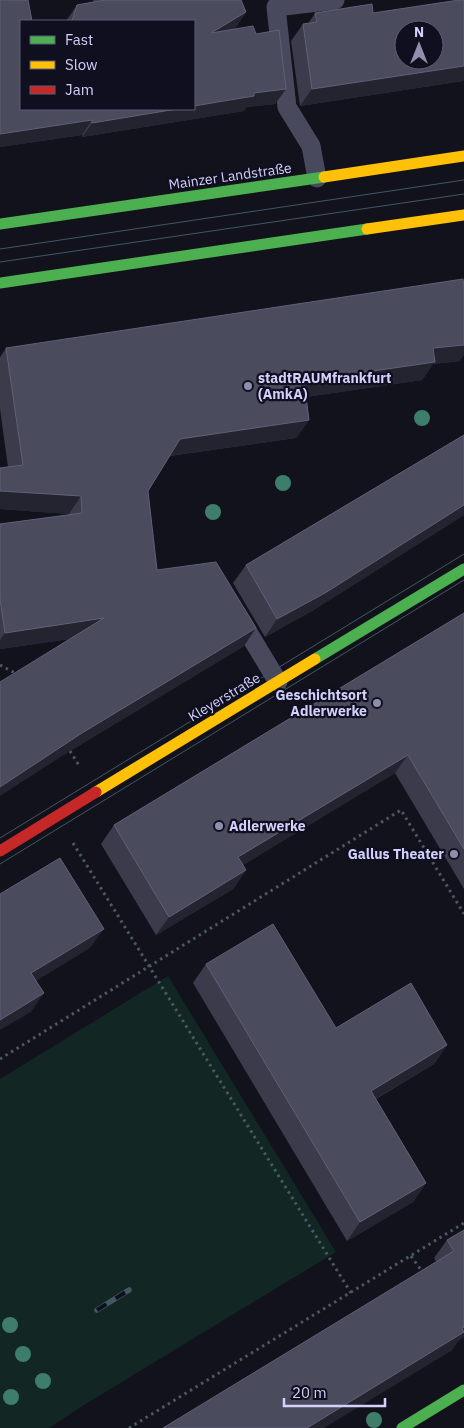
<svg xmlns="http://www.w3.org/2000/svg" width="464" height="1428" font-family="'IBM Plex Sans',sans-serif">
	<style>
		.green { fill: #122624 }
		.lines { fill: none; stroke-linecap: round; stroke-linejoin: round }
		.path { stroke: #495861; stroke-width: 3; stroke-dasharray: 2.5 4; stroke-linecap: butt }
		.lane { stroke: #48495c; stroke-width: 19 }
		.fast { stroke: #4caf50; stroke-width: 11 }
		.slow { stroke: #ffc107; stroke-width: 11 }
		.jam { stroke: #c62828; stroke-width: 11 }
		.tram { stroke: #415762; stroke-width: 1 }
		.rail-casing { stroke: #415762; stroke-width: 5.5 }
		.rail { stroke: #0f0f1f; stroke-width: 4; stroke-dasharray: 11; stroke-linecap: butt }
		.tree { fill: #3f7d6b }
		.wall { fill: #3b3b4b }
		.shaded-wall { fill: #242430 }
		.building { fill: #4b4b5e; stroke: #606077; fill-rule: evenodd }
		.poi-dot { fill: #8e8ead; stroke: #0f0f1f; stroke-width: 2 }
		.labels { text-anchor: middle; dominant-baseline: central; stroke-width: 4.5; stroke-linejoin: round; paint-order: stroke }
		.street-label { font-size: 14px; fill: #d1d1fb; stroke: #0f0f1f }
		.poi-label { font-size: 14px; font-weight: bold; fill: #d1d1fb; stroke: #0f0f1f; text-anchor: start }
	</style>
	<rect width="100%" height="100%" fill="#12121c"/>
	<path class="green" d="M168 976 336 1252 84 1405 49 1428H0V1079Z"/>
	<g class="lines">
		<path class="path" d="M0 665 17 674
			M70 751 80 767
			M73 843 351 1293
			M0 1059 401 810 464 914
			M411 1256 424 1274
			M129 1428 464 1223"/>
		<path class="lane" d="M317 178 311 146 287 107 276 7 335 0
			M237 614 278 682"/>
		<path class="fast" d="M0 224 324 177
			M0 283 367 229
			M315 659 464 569
			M402 1428 464 1390"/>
		<path class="slow" d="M324 177 464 156
			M367 229 464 215
			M96 792 315 659"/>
		<path class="jam" d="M0 851 96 792"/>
		<path class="tram" d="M0 249 464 180
			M0 262 464 194
			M0 838 464 554
			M0 864 464 580"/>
		<defs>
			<path id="rail" d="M97 1310 129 1290"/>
		</defs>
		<use href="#rail" class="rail-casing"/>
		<use href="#rail" class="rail"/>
	</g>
	<g class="tree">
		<circle cx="422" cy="418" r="8"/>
		<circle cx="283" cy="483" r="8"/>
		<circle cx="213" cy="512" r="8"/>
		<circle cx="10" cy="1325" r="8"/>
		<circle cx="23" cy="1354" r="8"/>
		<circle cx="43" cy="1381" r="8"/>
		<circle cx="11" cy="1397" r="8"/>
		<circle cx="374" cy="1420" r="8"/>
	</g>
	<path class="wall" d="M0 0 21 109H194V21H66L77 5 94 2 93 0H241L246 12 236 27 233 29 256 34 286 89 275 104 246 107 244 111 82 137V135L0 147Z
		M315 13H373L463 81 300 106 291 41 303 24H308Z
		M6 348 460 361 433 364 422 380 306 397 309 420 296 438 170 456 148 491 157 570 256 628 244 646 70 751V639L0 649V524L69 515V514L0 509V468L8 467 0 409V357Z
		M464 435V515L312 611 265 637 233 583 246 565Z
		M464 613V889L395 773 243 865 246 870 233 889 156 935 101 844 114 825Z
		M206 964 336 1028 447 1045 434 1064 376 1099 426 1183 413 1202 347 1241 193 983Z
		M464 1230V1337L458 1341 451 1351 436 1261 434 1258 447 1240Z"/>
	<path class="shaded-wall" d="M246 12 236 27 200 47 211 33Z
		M464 66V80L463 81 300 106 312 89Z
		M286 89 275 104 246 107 244 111 82 137 92 123 177 109H194V106L254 93Z
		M92 120 82 135 0 147V134Z
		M464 345V355L460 361 433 364 422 380 292 399 304 381 433 348Z
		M309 420 296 438 168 456 180 439Z
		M0 491 81 496 69 514 0 509Z
		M464 505V515L312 611 265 637 277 619Z
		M104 618 91 636 0 649V640L5 633Z
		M256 628 244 646 70 751 0 796V787L82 733Z
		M408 755 395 773 225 876 238 857Z
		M246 870 233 889 156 935 169 917Z
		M104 929 90 948 18 992 31 973Z
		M44 993 31 1012 0 1030V1020Z
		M447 1045 434 1064 358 1109 371 1091Z
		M426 1183 413 1202 347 1241 360 1222Z
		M464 1327V1337L458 1341 451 1351 324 1428H307Z"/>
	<path class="building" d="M0 0H28L32 21H21V109H177L92 123V120L0 134Z
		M105 0H241L246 12 211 33 253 26 256 34 279 30 286 89 254 93V96L194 106V21H72L77 5Z
		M459 0H464V66L312 89 303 24 317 22 315 13 372 4 373 13ZM404 30H434V60H404Z
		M463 279 464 287V345L433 348 435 362 304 381 309 420 180 439 148 491 157 570 216 562 256 628 82 733 0 787V682L104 618 5 633 0 599V524L82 513 81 496 0 491V468L23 465 6 348Z
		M464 435V505L325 593 277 619 246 565Z
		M464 613V849L408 755 238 857 246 870 169 917 114 825Z
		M60 858 104 929 31 973 44 993 0 1020V894Z
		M273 924 336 1028 411 983 447 1045 371 1091 426 1183 360 1222 206 964Z
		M464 1230V1327L462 1328 464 1332 307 1428H163L454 1251 447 1240Z"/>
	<g class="poi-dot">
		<circle cx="248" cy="386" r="5"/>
		<circle cx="377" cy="703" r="5"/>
		<circle cx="219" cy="826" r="5"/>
		<circle cx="454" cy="854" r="5"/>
	</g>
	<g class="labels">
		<g class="street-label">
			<text transform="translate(230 176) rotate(-8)">Mainzer Landstraße</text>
			<text transform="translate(224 697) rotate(-31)">Kleyerstraße</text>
		</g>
		<g class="poi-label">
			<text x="258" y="378">stadtRAUMfrankfurt<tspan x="258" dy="16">(AmkA)</tspan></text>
			<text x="367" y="695" text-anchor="end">Geschichtsort<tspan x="367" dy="16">Adlerwerke</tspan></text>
			<text x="229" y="826">Adlerwerke</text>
			<text x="444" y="854" text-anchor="end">Gallus Theater</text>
		</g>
	</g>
	<rect x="20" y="20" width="175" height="90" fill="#0f0f1f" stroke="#5d5d77"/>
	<rect x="30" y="36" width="25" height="8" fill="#4caf50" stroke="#5d5d77"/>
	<text x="65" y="45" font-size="15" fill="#d1d1fb">Fast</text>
	<rect x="30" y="61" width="25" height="8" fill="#ffc107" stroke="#5d5d77"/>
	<text x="65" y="70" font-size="15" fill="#d1d1fb">Slow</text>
	<rect x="30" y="86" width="25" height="8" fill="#c62828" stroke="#5d5d77"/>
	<text x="65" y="95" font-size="15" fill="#d1d1fb">Jam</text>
	<g transform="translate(419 45)"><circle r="24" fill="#0f0f1f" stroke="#5d5d77"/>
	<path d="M0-4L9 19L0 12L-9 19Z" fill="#8e8ead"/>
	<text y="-8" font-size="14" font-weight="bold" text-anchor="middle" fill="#d1d1fb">N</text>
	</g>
	<path d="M284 1398v8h101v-8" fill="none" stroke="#d1d1fb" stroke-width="2.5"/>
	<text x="292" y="1398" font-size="15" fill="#d1d1fb" stroke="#0f0f1f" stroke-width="4" paint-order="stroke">20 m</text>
</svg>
